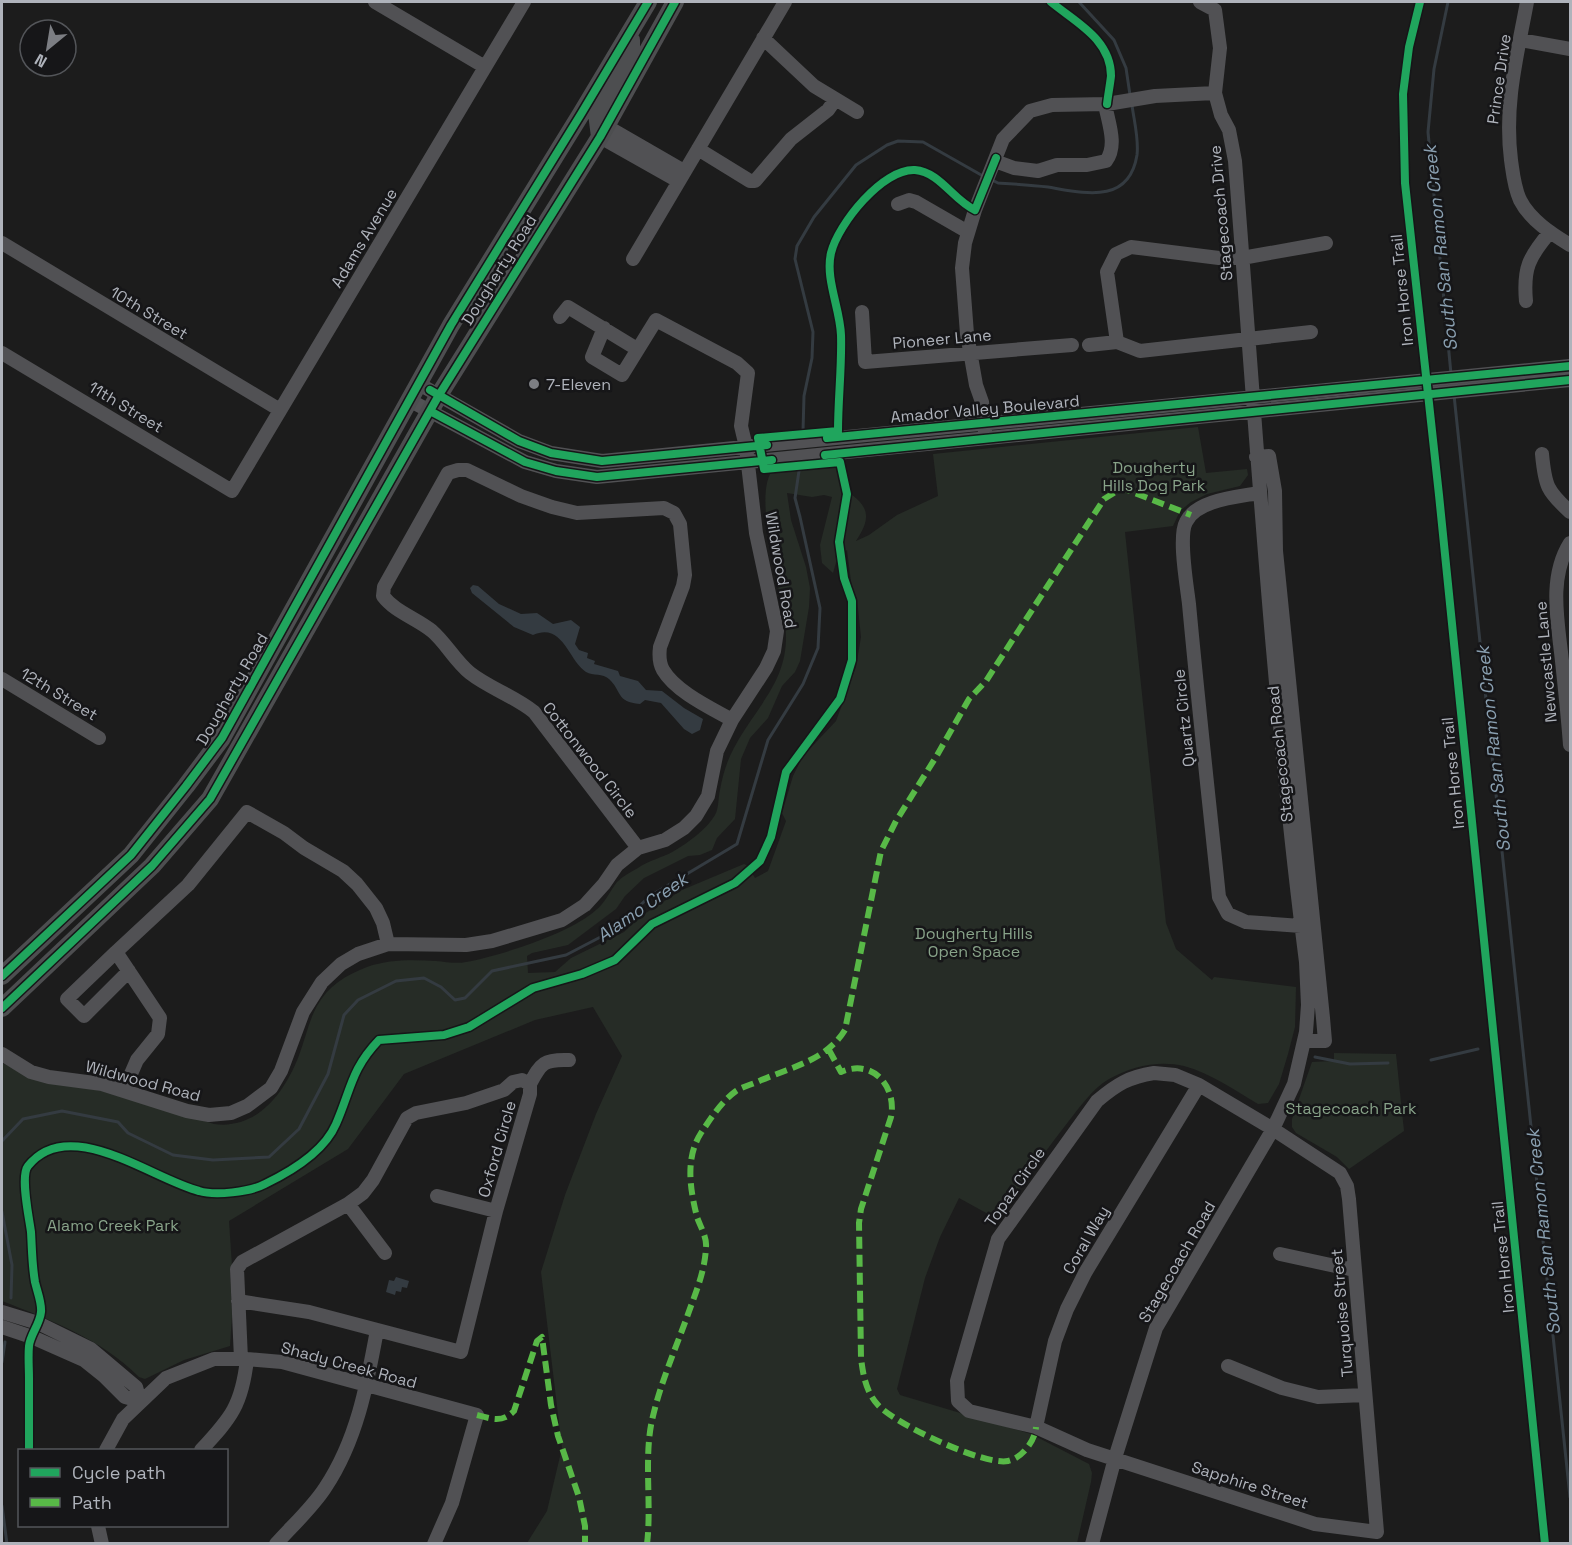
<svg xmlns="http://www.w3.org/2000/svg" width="1572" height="1545" font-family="'Space Grotesk',sans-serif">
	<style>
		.green { fill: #262c26; fill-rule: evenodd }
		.water { fill: #343b41 }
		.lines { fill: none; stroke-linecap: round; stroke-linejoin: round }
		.stream { stroke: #343b41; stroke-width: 3 }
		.minor { stroke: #515154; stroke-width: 14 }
		.major { stroke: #4d4e50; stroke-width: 18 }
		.quiet { stroke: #58b947; stroke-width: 6; stroke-dasharray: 12 6; stroke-linecap: butt }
		.cycleway-casing { stroke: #161618; stroke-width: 11 }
		.cycleway { stroke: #20a55d; stroke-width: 8 }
		.poi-dot { fill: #7c7e83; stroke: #161618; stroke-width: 2 }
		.labels { text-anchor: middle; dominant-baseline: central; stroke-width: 5; stroke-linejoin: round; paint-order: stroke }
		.street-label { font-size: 16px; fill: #afb3bb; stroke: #161618 }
		.poi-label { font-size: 16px; fill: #afb3bb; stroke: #161618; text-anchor: start }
		.park-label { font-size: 16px; fill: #88a389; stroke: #161618 }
		.water-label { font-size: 18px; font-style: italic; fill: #8aa0b1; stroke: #161618 }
	</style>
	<rect width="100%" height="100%" fill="#1c1c1c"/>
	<path class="green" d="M1198 427 1206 473 1247 469 1248 475 1240 486 1207 494 1191 502 1180 511 1173 526 1125 532 1166 923 1176 949 1212 980 1214 977 1296 987 1295 1027 1288 1054 1279 1084 1268 1103 1258 1104C1235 1090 1210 1073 1184 1066 1159 1060 1132 1066 1109 1079 1092 1089 1080 1107 1068 1122 1043 1154 1020 1186 999 1220L959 1198 940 1237 925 1278 897 1389 900 1395 1031 1434 1089 1464 1092 1473 1091 1482 1077 1543H527L547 1511 562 1448 541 1272 565 1195 596 1114 622 1056 593 1007 535 1020 404 1074 348 1149 229 1221 232 1266 230 1268 232 1316 230 1346 184 1360 145 1379 139 1377C101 1339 51 1320 2 1301V1063L43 1081 120 1094 214 1124C257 1130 284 1093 298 1058 305 1041 308 1022 317 1006 328 986 346 975 367 967 390 959 413 960 436 961 446 962 457 964 466 962 500 956 571 933 596 910 605 903 610 891 617 882 623 876 631 872 638 868 649 860 662 858 674 851 689 842 706 830 715 815 719 808 718 798 720 790 722 779 725 767 730 756 753 706 793 683 785 621 781 591 751 490 774 469L835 463 841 487C867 504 874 514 856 541L869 535 897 515 938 496 933 454ZM787 493 812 497 824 495 832 497 820 545 822 563 833 573 837 559 847 550 852 589 857 599 861 637 856 667 836 721 803 756 793 776 782 813 786 821 768 871 755 878 748 866 744 864 682 890 641 916 624 932 571 958 555 972 528 973 527 956 532 953 568 945 616 909 625 896 644 878 688 856 700 855 712 850 717 838 735 819 741 759 750 738 768 718 782 686 795 672 800 661 809 607 810 588 806 567 791 520Z
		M1334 1053 1396 1054 1404 1131 1349 1169 1337 1157 1296 1133 1292 1127V1119L1312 1062 1334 1061Z"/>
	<path class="water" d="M473 585 478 586 499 604 521 614 537 613 553 624 571 620 580 627 575 644 579 650 588 653 587 658 595 661 594 664 618 671 620 676 638 681 646 690 662 691 684 708 703 719 700 730 692 734 684 729 661 703 645 700 640 704C616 702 622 691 609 679 603 673 593 676 586 672 568 660 563 622 533 635L514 627 472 593 470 588Z
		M396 1277 409 1281 407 1288 402 1287 401 1292 396 1291 395 1295 386 1292 389 1280 394 1281Z"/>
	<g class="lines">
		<path class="stream" d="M1079 2 1114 40 1126 68 1130 95
			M1448 2 1434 69 1428 132 1451 374
			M992 180 998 183C1014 184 1031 185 1048 187 1084 193 1129 205 1137 155 1139 139 1134 121 1132 105
			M1454 395 1570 1497
			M803 431 804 396 812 358 813 332 795 259 797 246 814 217 856 165 887 145 898 141 923 142 983 176
			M1315 1057 1350 1064 1388 1063
			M1431 1060 1478 1049
			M2 1141 23 1119 62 1111 118 1122 128 1133 173 1155 213 1160 269 1157 299 1129 328 1074 344 1015 358 1000 396 981 424 978 441 987 455 1000 465 998 492 971 566 955 614 930 650 896 737 844 768 740 803 684 818 648 820 608 800 517 795 498 799 471
			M2 1212 12 1265 11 1298
			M2 1362 5 1342
			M2 1506 7 1544"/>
		<path class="minor" d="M375 2 485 67
			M1527 2C1517 56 1504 104 1511 160 1513 174 1514 187 1520 200 1530 220 1552 234 1570 245
			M763 38 814 86 857 112
			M1520 40 1570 49
			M606 126 684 171
			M600 137 678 181
			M698 149 750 181H755L791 139 828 110 835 100
			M995 161 1014 168 1038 171 1057 165H1087L1106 161C1118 145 1108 122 1105 104
			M898 204 909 200 916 202 968 232
			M2 243 280 410
			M633 259 785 2
			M1526 301C1523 268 1529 257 1550 232
			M862 312 865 362 1072 345
			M560 317 568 307 637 349
			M1311 332 1140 351 1117 342 1107 272 1116 254 1131 247 1219 258H1242L1326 243
			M1089 345 1117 342
			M2 353 232 491 524 2
			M419 384 519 441 551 453 602 461 1570 366
			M409 400 525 462 556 471 597 477 1570 380
			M985 431 982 402 976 385 967 334 962 268 965 243 975 210 1003 139 1030 111 1052 105 1107 104 1155 96 1215 93
			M1542 454C1545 486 1547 491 1570 512
			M1256 457 1269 456 1275 491 1276 551 1323 1018 1325 1041H1304
			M1259 493C1237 497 1196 500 1186 522 1178 537 1187 586 1189 604 1198 702 1209 800 1219 897L1228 914 1246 922 1301 926
			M1570 543C1548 578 1558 622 1562 661 1565 689 1568 717 1570 745
			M2 679 99 738
			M638 848 534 712C514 696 489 688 470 673 455 661 446 643 432 631 416 618 395 612 383 596L384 587 448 473 458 470H467L521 496 552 507 577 513 664 508 674 513 680 524 685 575 683 586 660 647C659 655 659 663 663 670 676 692 711 708 732 720
			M116 952 67 999 84 1016 129 971
			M2 1054 31 1072 49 1077 102 1084 187 1111 209 1115 231 1113 247 1106 271 1088 281 1071 303 1012 322 982 341 964 358 954 388 944 466 945 492 941 562 920 585 905 604 884 617 865 638 848 665 840 684 828 696 816 708 796 717 751 732 720 766 668 774 651 777 631 756 533 746 447 741 426 748 373 737 363 656 320 622 375 592 357 604 328
			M1154 1073 1175 1075 1199 1085 1273 1129 1340 1173 1347 1186 1349 1199 1377 1532 1315 1524 1087 1450 1036 1427 969 1411 958 1401 957 1381 998 1239 1097 1101C1117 1084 1129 1077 1154 1073Z
			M530 1084C541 1063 544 1059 569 1060
			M124 1090 137 1060 158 1034 160 1018 116 952 188 885 247 812 284 833 304 848 343 871 357 884 376 908 383 923 388 944
			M437 1196 496 1211
			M348 1204 385 1253
			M1280 1254 1354 1270
			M238 1301 309 1312 461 1352 496 1211 530 1094V1084L522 1080 513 1082 504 1090 466 1103 416 1113 407 1118 373 1180 363 1193 348 1204 242 1262 237 1269 241 1359
			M2 1312 38 1323 91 1349 136 1387 140 1401 125 1397 104 1376 84 1360 32 1337 2 1327
			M1228 1366 1282 1388 1318 1397 1365 1395
			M1036 1427 1055 1341 1067 1309 1085 1273 1199 1085
			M106 1450 123 1419 166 1378 214 1359H247L282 1362 477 1415 452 1503 434 1544
			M201 1450C231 1418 242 1405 247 1359
			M98 1526 102 1544
			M276 1544C292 1526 312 1508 325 1488 357 1440 367 1385 377 1330
			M1092 1544 1115 1458 1156 1328 1273 1129 1294 1084 1306 1032 1308 1005 1306 962C1272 696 1256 428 1235 161L1229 130 1221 115 1215 93 1220 48 1215 10 1200 2"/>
		<path class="major" d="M600 137 597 113 626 63 631 50V40
			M2 976 131 855 186 786 222 738 451 325 581 114 648 2
			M2 1008 152 866 210 799 439 395 600 137 675 2"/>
		<path class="quiet" d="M829 1050 841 1072C873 1058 897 1087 891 1117L861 1209 859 1223 861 1358C863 1375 866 1392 878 1405 895 1424 984 1466 1008 1461 1022 1458 1035 1441 1036 1427
			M477 1415C492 1419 502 1423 514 1411L537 1341 542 1337 551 1405 558 1436 579 1497 585 1526V1544
			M647 1544C652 1503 643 1455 653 1416 661 1382 675 1350 687 1317 695 1294 705 1272 706 1247 707 1237 700 1226 697 1217 690 1189 685 1158 701 1133 711 1118 721 1102 736 1091 742 1087 750 1085 757 1082 788 1068 826 1061 845 1030L881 851 896 821 936 757 969 699 986 681 1104 499 1122 488 1191 515"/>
		<defs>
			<path id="cycleway" d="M1051 2C1075 22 1111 39 1111 76 1110 85 1108 95 1107 104
				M1420 2 1409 47 1403 94 1405 183 1439 495 1545 1544
				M430 390 519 441 551 453 602 461 767 445
				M430 411 525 462 556 471 597 477 772 460
				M827 438 1570 366
				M825 455 1570 380
				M2 976 131 855 186 786 222 738 451 325 581 114 648 2
				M2 1008 152 866 210 799 439 395 600 137 675 2
				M29 1450C29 1426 29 1402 29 1378 29 1368 28 1357 29 1346 30 1335 40 1324 41 1312 42 1303 37 1291 35 1282 32 1265 32 1248 31 1232 29 1217 20 1176 28 1166 69 1114 152 1179 199 1191 215 1196 250 1192 265 1184 292 1171 324 1152 336 1124 351 1090 351 1069 379 1040L444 1035 469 1027 533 988 582 974 615 960 652 924 735 883 760 861 771 837 786 772 840 699 852 660V601L844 578 839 542 847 494 840 462 764 469 758 438 838 431C838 399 842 366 841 335 840 308 825 279 831 253 838 224 883 168 915 170 940 172 953 200 975 210L996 158"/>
		</defs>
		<use href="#cycleway" class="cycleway-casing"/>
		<use href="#cycleway" class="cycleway"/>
	</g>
	<circle class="poi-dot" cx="534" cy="384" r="6"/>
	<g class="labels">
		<g class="street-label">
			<text transform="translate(1499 79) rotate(-82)">Prince Drive</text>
			<text transform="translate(1221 213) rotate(-95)">Stagecoach Drive</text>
			<text transform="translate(364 238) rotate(-59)">Adams Avenue</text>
			<text transform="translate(499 270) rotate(-58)">Dougherty Road</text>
			<text transform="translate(1402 290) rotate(-96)">Iron Horse Trail</text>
			<text transform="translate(149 313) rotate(31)">10th Street</text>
			<text transform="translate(942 339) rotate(-5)">Pioneer Lane</text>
			<text transform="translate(126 407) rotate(31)">11th Street</text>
			<text transform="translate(985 409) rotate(-5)">Amador Valley Boulevard</text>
			<text transform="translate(781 570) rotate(80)">Wildwood Road</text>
			<text transform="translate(1546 662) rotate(-95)">Newcastle Lane</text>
			<text transform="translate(232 689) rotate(-60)">Dougherty Road</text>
			<text transform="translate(59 694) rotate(31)">12th Street</text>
			<text transform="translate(1184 718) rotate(-96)">Quartz Circle</text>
			<text transform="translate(1280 754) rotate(-96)">Stagecoach Road</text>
			<text transform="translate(590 760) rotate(52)">Cottonwood Circle</text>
			<text transform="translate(1453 773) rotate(-96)">Iron Horse Trail</text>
			<text transform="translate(143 1081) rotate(15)">Wildwood Road</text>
			<text transform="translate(497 1149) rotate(-74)">Oxford Circle</text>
			<text transform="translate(1015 1187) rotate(-55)">Topaz Circle</text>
			<text transform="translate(1086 1240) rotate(-60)">Coral Way</text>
			<text transform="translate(1503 1257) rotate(-96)">Iron Horse Trail</text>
			<text transform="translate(1177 1262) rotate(-60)">Stagecoach Road</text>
			<text transform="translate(1342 1313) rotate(-95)">Turquoise Street</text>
			<text transform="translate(349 1365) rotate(15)">Shady Creek Road</text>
			<text transform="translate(1250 1485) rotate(18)">Sapphire Street</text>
		</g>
		<g class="poi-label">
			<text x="546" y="384">7-Eleven</text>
		</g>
		<g class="park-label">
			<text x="1154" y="467">Dougherty<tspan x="1154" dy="18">Hills Dog Park</tspan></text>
			<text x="974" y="933">Dougherty Hills<tspan x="974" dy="18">Open Space</tspan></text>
			<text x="1351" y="1108">Stagecoach Park</text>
			<text x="113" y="1225">Alamo Creek Park</text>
		</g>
		<g class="water-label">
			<text transform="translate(1440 248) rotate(-96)">South San Ramon Creek</text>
			<text transform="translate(1493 749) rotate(-96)">South San Ramon Creek</text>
			<text transform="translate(642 907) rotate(-35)">Alamo Creek</text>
			<text transform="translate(1543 1232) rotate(-96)">South San Ramon Creek</text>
		</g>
	</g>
	<rect width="1572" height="1545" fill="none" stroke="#afb3bb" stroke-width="6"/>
	<rect x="18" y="1449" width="210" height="78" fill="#161618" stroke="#535559" stroke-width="1.5"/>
	<rect x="30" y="1468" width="30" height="9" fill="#20a55d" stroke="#535559" stroke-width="1.5"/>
	<text x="72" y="1479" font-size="18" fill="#afb3bb">Cycle path</text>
	<rect x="30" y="1498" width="30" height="9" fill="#58b947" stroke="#535559" stroke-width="1.5"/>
	<text x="72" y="1509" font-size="18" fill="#afb3bb">Path</text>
	<g transform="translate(48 48) rotate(210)"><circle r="28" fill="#161618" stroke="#535559" stroke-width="1.5"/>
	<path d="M0-4.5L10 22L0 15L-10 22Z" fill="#7c7e83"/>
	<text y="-9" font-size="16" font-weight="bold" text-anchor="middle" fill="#afb3bb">N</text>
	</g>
</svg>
